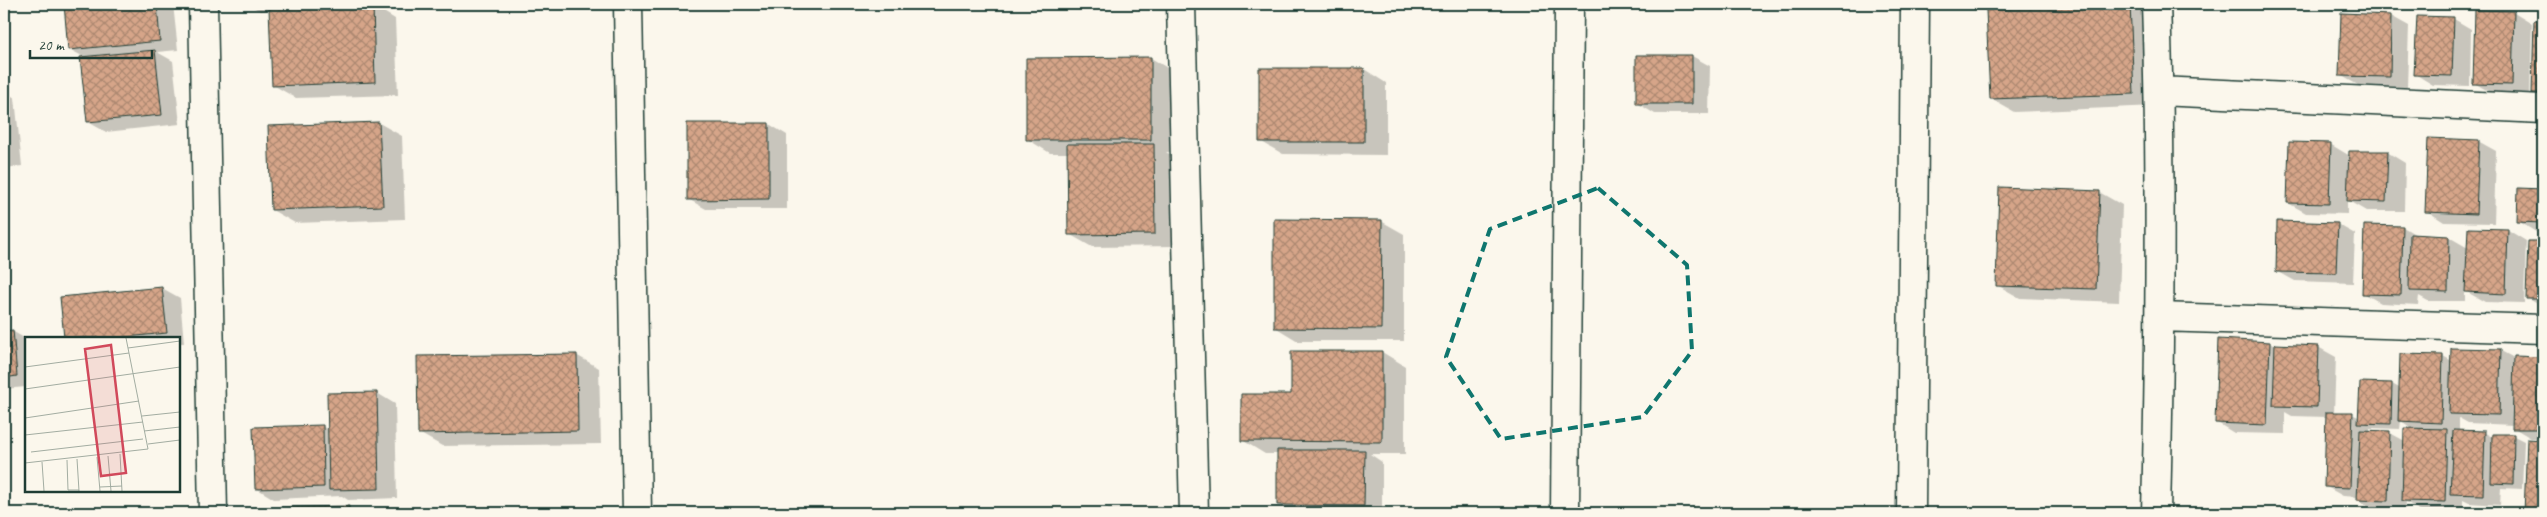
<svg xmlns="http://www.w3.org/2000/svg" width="2547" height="517" font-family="Caveat,sans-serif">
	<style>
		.shadow { fill: #0003; fill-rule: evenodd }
		.building { fill: url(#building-cross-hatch); stroke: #1f3d34 }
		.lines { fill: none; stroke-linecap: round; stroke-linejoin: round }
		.minor-casing { stroke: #1f3d34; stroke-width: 31 }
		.minor { stroke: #fbf7ec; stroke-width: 28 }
		.marked { fill: none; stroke: #0f766e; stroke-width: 4; stroke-dasharray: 10 6; stroke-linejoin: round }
		.inset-road { fill: none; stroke: #a3ada2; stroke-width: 1 }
		.view { fill: #d1495b; fill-opacity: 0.15; stroke: #d1495b; stroke-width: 2.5 }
		.inset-edge { fill: none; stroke: #1f3d34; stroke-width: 2.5 }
	</style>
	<defs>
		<pattern id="building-cross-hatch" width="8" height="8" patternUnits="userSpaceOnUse" patternTransform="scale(1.25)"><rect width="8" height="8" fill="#d6a589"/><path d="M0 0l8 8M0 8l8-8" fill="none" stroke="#ad8871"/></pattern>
	</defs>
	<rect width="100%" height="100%" fill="#fbf7ec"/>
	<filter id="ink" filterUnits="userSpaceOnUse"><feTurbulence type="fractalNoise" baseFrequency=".02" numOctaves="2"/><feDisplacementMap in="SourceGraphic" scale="10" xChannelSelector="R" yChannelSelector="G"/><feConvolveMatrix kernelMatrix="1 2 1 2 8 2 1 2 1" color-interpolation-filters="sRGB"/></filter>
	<g filter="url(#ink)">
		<path class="shadow" d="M65 4H173L178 50 157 52 173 61 180 124 106 132 88 122 82 56 69 49Z
			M248 4H359V6L369 5 366 4H411L374 6 395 19 398 95 296 98 273 85 270 10 260 11Z
			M2130 5 2153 18 2157 106 2014 112 1991 99Z
			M2514 12 2532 23 2530 95 2492 93 2474 83Z
			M2342 14 2391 16 2409 26 2407 87 2358 85 2340 75Z
			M2454 19 2471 29 2470 86 2433 85 2415 74Z
			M2536 21H2543V98L2533 92Z
			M4 35 8 66 4 67Z
			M1638 56H1692L1710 66 1709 114H1655L1637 103Z
			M1151 58 1174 72V152H1166L1177 159V246L1092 247 1069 234V153H1050L1027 139Z
			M1364 69 1386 83V155L1283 154 1260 141Z
			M4 91 15 98 22 166 4 168Z
			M379 123 402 136 405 219 295 223 272 210 269 127Z
			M769 124 787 135V209H706L688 199Z
			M2478 141 2496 151 2494 223 2444 222 2427 211Z
			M2330 144 2350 156 2387 152 2405 163 2404 211H2366L2347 200V214L2306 213 2288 203Z
			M2520 190 2543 191V232H2536L2518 221Z
			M2099 192 2122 205 2119 302 2020 298 1997 285Z
			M1381 221 1404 234V341H1298L1275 327Z
			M2337 224 2355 234 2353 283 2295 281 2277 271Z
			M2403 227 2418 236 2449 237 2468 248 2508 230 2526 241 2524 303 2485 302 2465 291V301H2428L2419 296 2418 305 2381 303 2363 293Z
			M2529 242 2543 243V307L2527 298Z
			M162 288 180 298 184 343H179V338H66L62 299Z
			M12 331 26 339V387L4 389V332Z
			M2270 343 2276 347H2318L2336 357 2334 413 2352 414 2360 418 2392 384 2401 389 2402 355 2443 356 2452 361V349L2501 351 2516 359V357L2543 358V438H2531L2514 428V425L2468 423 2459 418V432L2485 433 2494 438 2514 436 2524 441 2522 489 2501 488 2500 505 2469 503 2463 500V512L2421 511 2406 502 2405 511 2376 510 2358 500V497L2343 496 2325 486 2327 417 2292 416 2285 412V434L2234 433 2216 422ZM2401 421 2415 430 2405 441 2390 433 2370 432V428L2400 429Z
			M1292 352H1382L1405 366V454H1370L1382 462V512L1393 513H1293L1278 505V454H1265L1242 440 1292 395Z
			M576 355 599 368 601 444 442 446 419 433Z
			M377 393 395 404 397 498 348 500 342 496 274 499 256 488 323 427 329 430Z
			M2528 441H2543V513H2526Z
			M348 507 360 513H254V509Z
			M1039 511 1150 513H1039Z
			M569 512 572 513H483Z"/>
		<path class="building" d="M64 4H157L160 41 68 50Z
			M373 4 375 82 272 86 269 8Z
			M2130 4 2134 94 1990 99 1986 10Z
			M2475 10 2514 11 2512 85 2473 84Z
			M2341 13 2391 15 2390 77 2339 76Z
			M2417 16 2454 17 2452 76 2414 75Z
			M2534 20H2543V93H2532Z
			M155 50 162 115 87 122 80 57Z
			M1636 55H1692V104H1636Z
			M1151 57V140H1026V58Z
			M1259 68H1364V142H1259Z
			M379 122 383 206 271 210 268 126Z
			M687 123H769V199L687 200Z
			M2428 138 2479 140 2476 214 2425 212Z
			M2289 142 2331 143 2329 204 2287 203Z
			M1067 144H1154L1155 234 1068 235Z
			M2349 151H2388L2386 202 2347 201Z
			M1999 187 2100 191 2096 289 1996 286Z
			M2518 188 2543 189V223L2517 222Z
			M1274 219 1382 220 1381 329 1274 328Z
			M2277 221 2338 223 2336 273 2276 272Z
			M2364 225 2403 226 2401 295 2362 294Z
			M2468 228 2508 229 2506 294 2465 292Z
			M2410 234 2449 236 2448 292 2409 291Z
			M2528 241H2543V299H2526Z
			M162 287 167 333 116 338H64L60 297Z
			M13 330 17 376 4 378V331Z
			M2218 339 2270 342 2267 425 2215 423Z
			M2275 344 2319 346 2317 407 2273 406Z
			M2451 348 2501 349 2499 415 2449 414Z
			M1291 351H1382V442L1241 441V394H1291Z
			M577 354 578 431 418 434 417 356Z
			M2400 354 2443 355 2441 423 2398 421Z
			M2514 356 2543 357V429H2512Z
			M2360 382 2392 383 2391 424 2358 423Z
			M377 392 379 489 329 490 327 393Z
			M2326 412H2353L2350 488 2324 487Z
			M323 425 324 487 255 489 253 427Z
			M2404 428 2447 429 2445 502 2402 501Z
			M2360 430 2390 431 2388 501 2357 500Z
			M2453 430 2485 431 2483 495 2450 494Z
			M2492 434H2514L2513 484 2491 483Z
			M2527 439 2543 440V513H2524Z
			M1277 450H1365L1364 506 1277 505Z
			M349 506V513H253V508Z
			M1038 510 1160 512V513H1038Z
			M570 511V513H482V512Z
			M1296 511H1392V513H1296Z"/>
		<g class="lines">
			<defs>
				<path id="minor" d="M203 4 213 513
					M628 4 637 513
					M1181 4 1194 513
					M2159 91 2543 109
					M2159 317 2543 329
					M1565 513 1569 4
					M1911 513 1915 4
					M2156 513C2160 344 2162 173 2156 4"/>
			</defs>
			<use href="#minor" class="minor-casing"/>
			<use href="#minor" class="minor"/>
		</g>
	</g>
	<path class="marked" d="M1598 188 1687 265 1692 351 1643 417 1501 439 1446 357 1490 229Z"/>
	<g transform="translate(25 337)">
		<rect width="155" height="155" fill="#fbf7ec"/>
		<path class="inset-road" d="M103 11 155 4M0 30 104 16M0 52 155 30M117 79 155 75M0 81 114 64M119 94 155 90M0 98 118 85M123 107 155 103M6 115 118 102M95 117 97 154M83 119 86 154M72 120 75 154M52 122 54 154M42 123 43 153H54M17 125 19 154M0 126 123 112 101 1M75 150 97 149"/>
		<path class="view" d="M86 8 101 136 76 139 60 12Z"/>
		<rect width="155" height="155" class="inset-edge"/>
	</g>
	<rect width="2547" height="517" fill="none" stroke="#fbf7ec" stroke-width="20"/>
	<rect x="10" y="10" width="2527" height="497" fill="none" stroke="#1f3d34" stroke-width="2" filter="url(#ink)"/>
	<path d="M30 50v8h122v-8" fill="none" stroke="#1f3d34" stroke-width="2.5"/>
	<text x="38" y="50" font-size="15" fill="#1f3d34" stroke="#fbf7ec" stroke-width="4" paint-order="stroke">20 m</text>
</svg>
